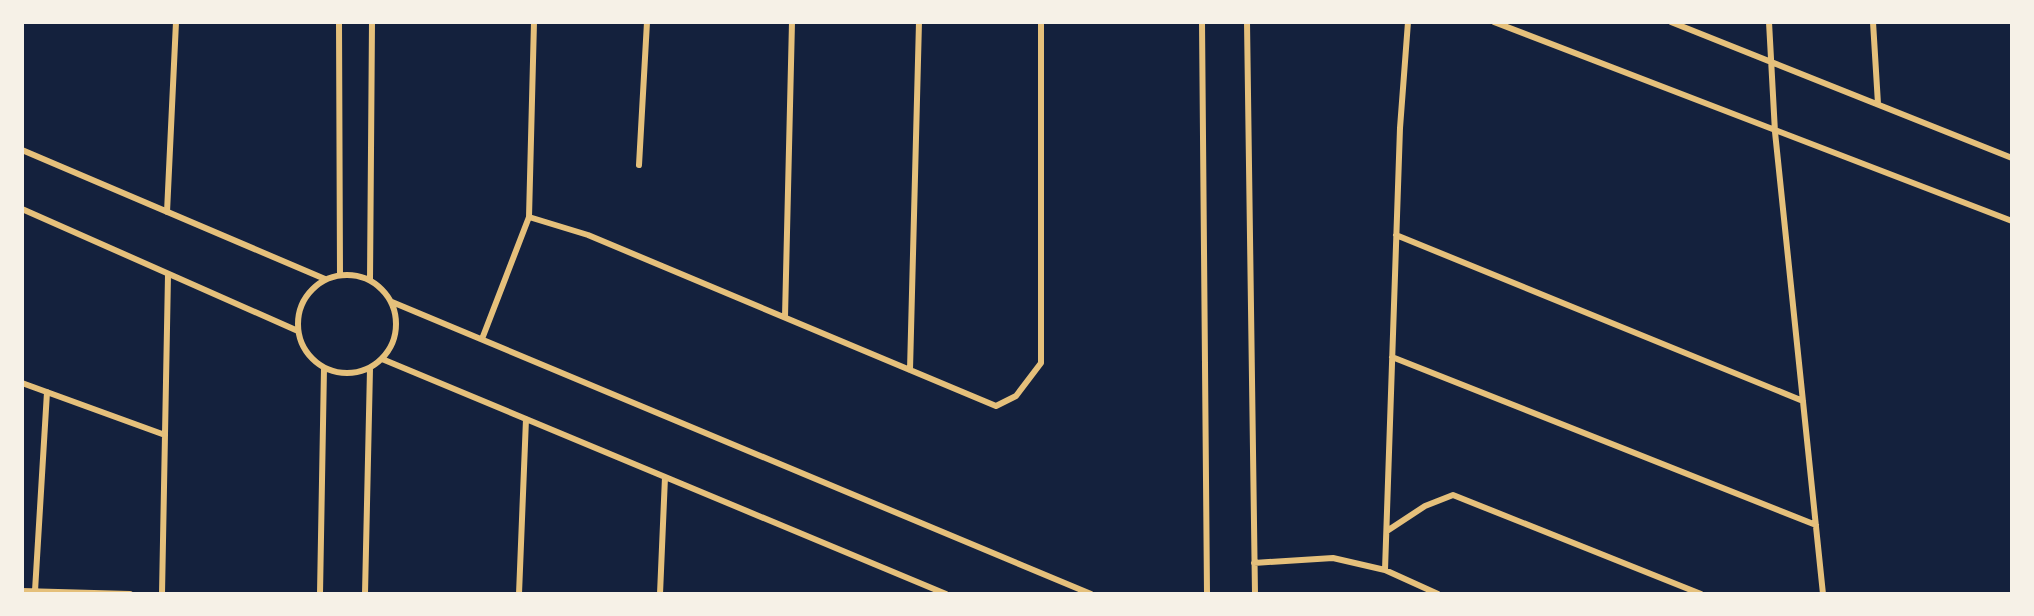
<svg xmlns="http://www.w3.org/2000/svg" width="2034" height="616" font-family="'Sofia Sans Condensed',sans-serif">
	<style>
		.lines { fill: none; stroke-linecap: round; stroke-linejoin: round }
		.minor { stroke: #e5c07b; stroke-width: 6 }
	</style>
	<rect width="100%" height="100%" fill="#14213d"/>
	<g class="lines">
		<path class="minor" d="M339 22 340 275
			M1202 22 1207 594
			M1247 22 1255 594
			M1494 22 2012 221
			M1671 22 2012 158
			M1769 22 1775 132 1823 594
			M1873 22 1878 104
			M22 150 325 279
			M639 165 647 22
			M22 209 298 331
			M167 212 176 22
			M529 217 534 22
			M1396 235 1803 401
			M298 324a49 49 0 1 1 98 0a49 49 0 1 1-98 0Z
			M370 280 372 22
			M392 302 1091 594
			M785 317 792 22
			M482 339 529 217 588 235 996 406 1016 396 1041 363V22
			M1392 357 1816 525
			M382 359 946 594
			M910 370 919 22
			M22 383 165 435
			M1387 531 1425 506 1453 495 1701 594
			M1254 563 1333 558 1385 570 1438 594
			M1385 570 1400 128 1408 22
			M22 591 130 594
			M35 591 47 392
			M162 594 168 275
			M320 594 324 368
			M365 594 370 369
			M519 594 526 419
			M660 594 665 477"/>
	</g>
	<rect width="2034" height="616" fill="none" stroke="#f6f1e7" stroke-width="48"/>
</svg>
